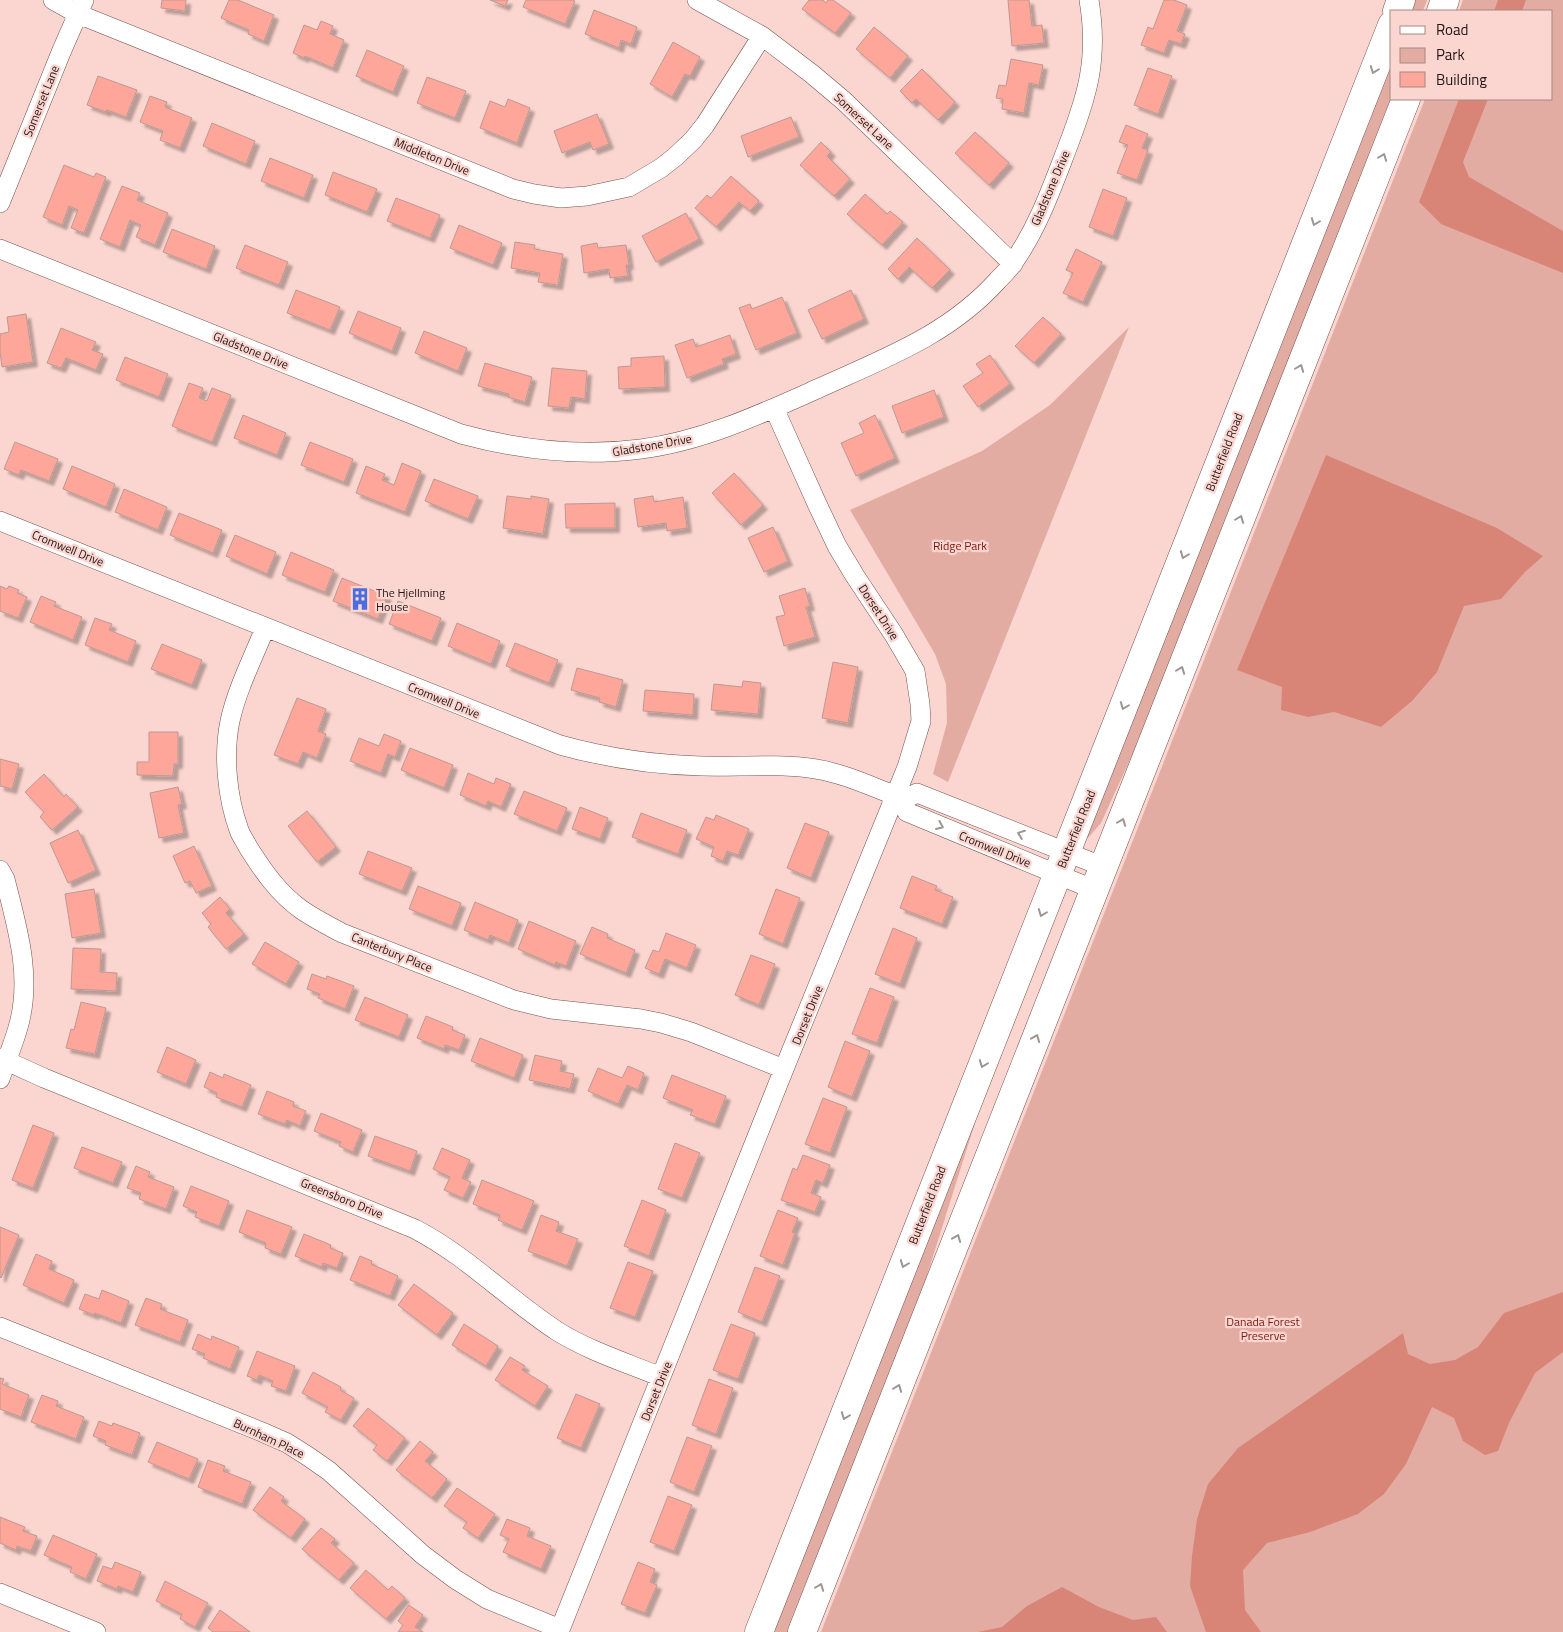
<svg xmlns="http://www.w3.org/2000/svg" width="1563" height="1632" font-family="'Titillium Web',sans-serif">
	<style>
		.green { fill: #e3aca3 }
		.forest { fill: #d88578 }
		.building { fill: #fda699; stroke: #bd9993; filter: url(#shadow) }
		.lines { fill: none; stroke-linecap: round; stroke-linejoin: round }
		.minor-casing { stroke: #74544f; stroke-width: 20 }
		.primary-casing { stroke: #74544f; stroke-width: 29 }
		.minor { stroke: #fff; stroke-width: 19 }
		.primary { stroke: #fff; stroke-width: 28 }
		.oneway { stroke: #9c9695 }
		.labels { text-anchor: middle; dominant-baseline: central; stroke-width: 4.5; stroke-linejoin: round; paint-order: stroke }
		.street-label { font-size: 12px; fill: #231614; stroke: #fbd5cf }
		.park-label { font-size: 12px; fill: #7d1a12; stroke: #fbd5cf }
		.poi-label { font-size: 12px; fill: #231614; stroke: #fbd5cf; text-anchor: start }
	</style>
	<defs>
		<filter id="shadow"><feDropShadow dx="4.5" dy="4.5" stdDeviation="1" flood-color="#0004"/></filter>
	</defs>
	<rect width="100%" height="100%" fill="#fbd5cf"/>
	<path class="green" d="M1412 0H1427L1423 11H1407Z
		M1463 0H1563V1632H821L1425 99H1552V11H1459Z
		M1392 51V99L1155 705 1101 823 1089 837 1083 841Z
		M1129 327 948 782 933 774 947 723 946 684 935 654 850 510 982 451 1050 405Z
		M970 1122 975 1123 905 1345 791 1632H770Z"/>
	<path class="forest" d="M1498 0H1526L1522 11H1494Z
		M1459 99H1488L1463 162 1469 177 1563 231V273L1441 224 1419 202Z
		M1326 455 1497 528 1543 556 1525 572 1501 599 1464 606 1437 672 1412 701 1381 727 1334 712 1308 717 1281 710 1282 687 1237 670Z
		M1563 1292V1352L1535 1373 1509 1423 1498 1451 1485 1455 1463 1441 1454 1418 1432 1407 1406 1464 1384 1494 1358 1514 1310 1532 1267 1543 1243 1570 1245 1610 1261 1632H1206L1190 1586 1192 1556 1197 1519 1208 1484 1238 1448 1403 1333 1408 1354 1430 1364 1455 1360 1478 1347 1504 1313Z
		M1062 1587 1099 1607 1133 1620 1156 1617 1167 1632H978L1002 1627 1027 1606Z"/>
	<path class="building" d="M162 0H186L185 11 161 8Z
		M229 0H238L274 15 264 41 248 34 249 30 221 18Z
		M490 0H508L505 6Z
		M526 0H572L575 1 565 24 523 7Z
		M809 0H823L826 3 828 0H833L851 13 835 33 802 9Z
		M1008 0H1029L1032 26 1042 25 1044 43 1012 46Z
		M1164 0H1174L1187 5 1177 31 1185 34 1181 44 1169 40 1164 53 1141 45 1148 27 1153 29Z
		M594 10 637 27 631 44 621 40 619 48 585 34Z
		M321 21 333 26 330 34 344 40 333 68 305 56 304 58 293 53 304 25 317 30Z
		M874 27 908 56 890 78 856 49Z
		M673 42 700 57 690 76 685 74 672 97 650 84Z
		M367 50 404 66 393 92 356 76Z
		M1011 59 1043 65 1039 85 1029 83 1024 113 1002 109 1003 99 996 98 999 85 1006 86Z
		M1148 68 1172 76 1158 114 1134 105Z
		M922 69 955 102 938 120 916 99 912 103 900 91Z
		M98 76 137 90 126 117 107 110 106 112 87 105Z
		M427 77 466 91 455 118 417 103Z
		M150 96 167 102 165 107 192 118 180 148 160 140 163 131 140 122Z
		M508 99 530 108 517 143 480 128 490 101 505 107Z
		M597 114 609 144 593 150 590 142 562 153 554 131Z
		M791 117 799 137 748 157 741 136Z
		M212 123 255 141 246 164 203 146Z
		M1126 125 1148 134 1142 148 1148 150 1137 180 1117 173 1128 145 1119 142Z
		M975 132 1009 163 989 185 955 153Z
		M821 142 831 152 827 156 850 179 834 196 800 165Z
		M270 158 313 175 304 198 261 181Z
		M64 165 94 177 96 173 106 177 84 233 71 228 78 210 69 206 62 225 43 217Z
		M333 172 377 189 367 212 325 195Z
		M731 176 759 201 750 211 739 202 716 227 695 208 707 195 711 198Z
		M122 186 140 193 137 200 168 213 155 245 136 237 141 225 130 220 120 247 100 239Z
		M1103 189 1127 198 1113 236 1089 227Z
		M865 194 887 214 890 211 903 222 882 245 847 214Z
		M396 198 440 215 430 238 387 221Z
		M686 213 699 239 656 262 642 236Z
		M459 225 502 243 493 265 450 248Z
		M172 229 215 246 206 269 163 252Z
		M917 238 950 270 932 288 909 267 898 279 888 269Z
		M515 242 535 245 534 249 563 254 558 285 538 282 540 273 511 268Z
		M597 243 598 248 626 245 629 265H626L628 276 610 278 609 269 584 273 581 246Z
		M245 245 288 262 279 285 236 268Z
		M1076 249 1102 262 1083 302 1063 293 1073 273 1066 270Z
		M296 290 340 307 330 330 287 313Z
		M851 290 864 319 822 339 808 310Z
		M782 297 797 333 756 350 739 308 750 304 752 309Z
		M358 311 401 328 392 351 349 333Z
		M26 314 33 362 2 367 0 352V334L9 332 7 317Z
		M1043 317 1061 334 1034 363 1015 346Z
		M61 328 96 342 92 350 103 354 96 370 66 358 61 368 47 363Z
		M424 331 467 348 458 371 415 353Z
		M730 335 736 354 722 359 724 364 687 378 675 345 693 339 696 347Z
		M990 355 1010 384 978 407 963 386 983 373 976 364Z
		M664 356 665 387 619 389 618 367 631 366V358Z
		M125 357 168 374 159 397 116 380Z
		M485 363 532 377 525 402 508 397 509 394 478 386Z
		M552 368 587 371 585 399 571 397 569 408 548 406Z
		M189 383 203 388 199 398 207 401 212 388 231 395 212 442 172 426Z
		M934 390 944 417 902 433 892 406Z
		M243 415 286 433 277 455 234 438Z
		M875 415 895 458 856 476 841 443 864 433 859 423Z
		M15 442 58 459 49 481 21 470 19 475 4 469Z
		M310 442 353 459 344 482 301 465Z
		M402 463 421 471 405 512 356 493 366 466 385 474 382 480 394 485Z
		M72 466 115 484 106 507 63 489Z
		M734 473 763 505 741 525 712 493Z
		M434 479 478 496 468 519 425 501Z
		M124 489 167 507 158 530 115 512Z
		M507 496 531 499V496L549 499 543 534 503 528Z
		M653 496 654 502 683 497 687 528 667 531 666 523 638 527 634 499Z
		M615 503V528H566L565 504Z
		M179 513 222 530 213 553 170 535Z
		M773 527 788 561 764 572 748 538Z
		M235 535 276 552 267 574 226 556Z
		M291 552 334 570 325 592 282 575Z
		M342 578 387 596 378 619 333 601Z
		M0 586 7 589 9 586 19 590 17 593 27 597 18 618 0 611Z
		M805 588 810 606 806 607 815 637 784 646 776 617 785 615 779 596Z
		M41 596 56 602 54 606 82 617 73 640 30 622Z
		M398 601 441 618 432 641 389 624Z
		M95 618 112 624 109 630 136 641 128 662 85 645Z
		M457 623 500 641 491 664 448 646Z
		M515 643 558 660 549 683 506 666Z
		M162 644 202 660 192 685 151 669Z
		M833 662 858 667 848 723 822 718Z
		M577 668 623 680 616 707 599 702 600 698 571 690Z
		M743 681 761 683 758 714 711 710 714 684 742 687Z
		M645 690 694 694 693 715 643 711Z
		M297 698 326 709 318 731 326 734 317 758 303 752 298 764 274 755Z
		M149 732H178V764H174L173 776 137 775V762H149Z
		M384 734 401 741 395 757 388 754 381 773 350 761 359 738 379 746Z
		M410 748 453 765 444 788 401 770Z
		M0 759 19 764 12 789 0 786Z
		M468 773 494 784 496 778 511 784 501 807 488 801 486 806 460 795Z
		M44 774 64 797 66 794 78 807 52 830 40 817 44 812 25 792Z
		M178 787 182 804 178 805 184 833 159 838 150 793Z
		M524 791 567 808 557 831 514 814Z
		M580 807 608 818 600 839 572 829Z
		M307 811 336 847 317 862 288 826Z
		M641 813 687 830 678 854 632 837Z
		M716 815 749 829 738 855 727 851 723 861 711 856 714 847 696 839 706 817 714 820Z
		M805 823 829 832 811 878 787 868Z
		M78 830 96 870 68 883 50 843Z
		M194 846 212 886 196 893 190 881 185 883 173 856Z
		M368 851 412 868 402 891 359 874Z
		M912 876 937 886 935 890 953 897 942 924 900 908Z
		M418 886 461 903 452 926 409 909Z
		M94 889 101 933 72 938 65 894Z
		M776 889 800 898 783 944 759 934Z
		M220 897 230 909 226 913 244 934 226 949 208 927 211 924 202 913Z
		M475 902 518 920 509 943 490 935 488 940 464 930Z
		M529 921 576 941 566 966 556 962 555 965 518 949Z
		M592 927 608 934 607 938 635 950 626 973 580 954Z
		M893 928 917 938 900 984 875 974Z
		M666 933 696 945 687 968 665 959 659 974 645 968 653 950 659 952Z
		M265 942 299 962 286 984 252 964Z
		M73 948 101 949 100 972 117 973 116 991 71 989Z
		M751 955 775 964 759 1005 735 995Z
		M312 974 326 979 327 976 354 986 345 1009 318 998 320 994 307 989Z
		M870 988 894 997 877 1043 852 1034Z
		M365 997 408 1015 399 1037 355 1020Z
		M81 1002 106 1008 95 1054 66 1048 71 1029 74 1030Z
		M426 1016 453 1027 452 1030 465 1035 459 1050 445 1045 444 1049 417 1038Z
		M480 1038 523 1055 514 1078 471 1061Z
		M845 1041 870 1051 852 1097 828 1087Z
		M167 1047 196 1060 186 1084 157 1072Z
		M535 1055 562 1061 560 1071 574 1074 570 1089 529 1080Z
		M628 1066 644 1073 638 1090 627 1085 618 1104 588 1091 598 1068 622 1078Z
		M210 1072 223 1078 224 1074 251 1085 242 1107 216 1097 217 1093 204 1087Z
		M672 1075 726 1096 715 1124 690 1115 693 1110 663 1098Z
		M267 1091 294 1102 293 1106 306 1111 300 1126 287 1120 285 1124 258 1114Z
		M823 1098 847 1107 830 1153 805 1144Z
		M321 1113 362 1130 353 1152 339 1146 341 1142 314 1131Z
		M33 1125 54 1133 33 1188 12 1180Z
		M375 1136 417 1151 410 1171 368 1156Z
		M675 1143 700 1153 682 1198 658 1189Z
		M82 1147 122 1162 113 1183 74 1168Z
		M442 1148 470 1160 462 1178 471 1182 463 1198 444 1190 450 1177 433 1169Z
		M803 1155 830 1165 823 1183 816 1180 811 1193 821 1197 815 1212 781 1200 793 1168 797 1170Z
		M136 1166 150 1172 148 1177 174 1187 166 1209 139 1199 141 1193 127 1188Z
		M482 1180 534 1201 522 1230 498 1220 500 1215 473 1204Z
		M191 1186 229 1201 219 1226 195 1217 197 1212 183 1206Z
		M642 1200 666 1210 649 1256 624 1246Z
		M247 1210 292 1227 281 1254 265 1248 266 1243 239 1232Z
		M778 1210 798 1218 792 1232 795 1233 783 1265 760 1256Z
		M541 1215 559 1222 556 1231 578 1239 567 1266 528 1251Z
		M0 1227 19 1235 1 1278 0 1277Z
		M304 1234 331 1245 330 1248 343 1253 337 1268 323 1263 322 1267 295 1256Z
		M36 1254 52 1261 49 1269 74 1280 64 1303 23 1285Z
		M360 1256 372 1261 371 1264 398 1276 390 1296 350 1280Z
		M628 1262 653 1271 635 1317 610 1308Z
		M755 1267 780 1276 762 1322 738 1312Z
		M414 1284 453 1313 437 1335 398 1305Z
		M102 1290 129 1301 121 1323 95 1313 94 1315 79 1309 85 1294 99 1299Z
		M146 1298 162 1304 160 1309 188 1320 180 1342 135 1325Z
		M464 1324 498 1346 486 1366 452 1345Z
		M731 1324 755 1333 738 1379 713 1370Z
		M198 1334 211 1340 212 1336 239 1347 230 1369 203 1358 205 1354 192 1349Z
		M257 1351 295 1366 286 1391 271 1386 273 1381 259 1375 257 1380 247 1376Z
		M510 1357 525 1366 522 1370 548 1386 535 1406 495 1380Z
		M313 1372 341 1387 340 1390 354 1398 341 1420 325 1412 328 1407 302 1393Z
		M0 1378 4 1379 2 1384 29 1395 21 1417 0 1409Z
		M709 1379 733 1388 716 1434 692 1425Z
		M576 1394 600 1404 581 1448 557 1438Z
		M42 1395 58 1401 56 1406 84 1417 76 1439 31 1422Z
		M368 1408 405 1438 387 1461 373 1450 377 1445 353 1426Z
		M99 1421 112 1426 113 1423 140 1433 132 1455 105 1445 106 1441 93 1436Z
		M687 1437 712 1446 694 1492 670 1482Z
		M420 1441 433 1452 425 1461 447 1479 432 1498 396 1470Z
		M157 1442 198 1459 189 1479 148 1462Z
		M208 1460 225 1466 223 1471 251 1482 242 1504 198 1487Z
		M270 1487 284 1497 281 1501 305 1519 291 1538 253 1510Z
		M457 1488 495 1514 478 1538 463 1528 467 1522 444 1506Z
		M668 1496 692 1505 674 1551 650 1542Z
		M0 1517 25 1527 23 1531 37 1536 31 1551 17 1546 16 1550 0 1543Z
		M507 1519 530 1528 527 1536 551 1546 541 1569 503 1552 509 1539 500 1535Z
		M321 1528 335 1539 331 1543 354 1563 339 1580 302 1549Z
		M53 1535 97 1554 86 1579 70 1572 72 1567 44 1555Z
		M115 1562 141 1572 133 1592 118 1586 117 1589 97 1581 103 1566 112 1569Z
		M638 1562 655 1569 650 1582 657 1585 645 1613 621 1604Z
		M366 1570 388 1590 392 1586 405 1598 386 1619 350 1588Z
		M165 1581 208 1603 195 1627 180 1619 182 1614 156 1601Z
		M409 1605 423 1615 415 1627 423 1632H398L403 1625 398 1621Z
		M220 1610 250 1632H213L208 1628Z"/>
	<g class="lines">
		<defs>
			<path id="minor" d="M53 0 78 14 513 189 534 194 561 198 587 196 629 187 661 168 675 157 693 140 705 125 762 36
				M697 0 762 36 812 74 844 101 1013 264
				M0 203 62 50 84 0
				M0 249 461 434C520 450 580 457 641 449 703 441 761 414 817 389 883 359 949 335 998 280 1003 275 1009 269 1013 263 1037 229 1051 190 1066 151 1087 97 1099 60 1089 0
				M0 521 560 745C607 758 653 765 702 766 740 767 778 763 816 769 847 774 876 789 905 799L917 793 1104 867
				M265 628C253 658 237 689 230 721 223 755 227 797 239 830 241 836 245 841 248 847 263 871 279 894 302 910 315 919 329 926 342 933L514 1000 551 1009 641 1019 661 1023 691 1032 784 1069
				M905 799 907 812 1095 890
				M0 870 5 879C17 927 32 975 19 1024 14 1043 6 1061 0 1079
				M0 1058 44 1078 415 1229C467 1256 508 1299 557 1331 589 1351 627 1363 661 1377
				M0 1327 262 1432 287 1443 309 1457 329 1471 423 1555 455 1579 487 1599 560 1629
				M0 1593 96 1632
				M559 1632 784 1069 907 767 921 721 920 704 915 671 894 635 855 576 837 546 818 506 774 408"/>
			<path id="primary" d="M1397 11 1401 0
				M1441 11 1445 0
				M759 1632 1392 25
				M802 1632 1406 99"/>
		</defs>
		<use href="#minor" class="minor-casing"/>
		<use href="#primary" class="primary-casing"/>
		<use href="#minor" class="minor"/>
		<use href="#primary" class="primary"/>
	</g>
	<defs><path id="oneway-chevron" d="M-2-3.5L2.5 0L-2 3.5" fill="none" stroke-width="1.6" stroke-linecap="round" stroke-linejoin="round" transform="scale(1.25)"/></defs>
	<g class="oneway">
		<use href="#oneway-chevron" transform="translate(1374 70) rotate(111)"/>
		<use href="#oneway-chevron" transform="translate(1383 157) rotate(-69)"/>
		<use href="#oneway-chevron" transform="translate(1315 222) rotate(111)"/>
		<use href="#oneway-chevron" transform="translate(1300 368) rotate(-69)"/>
		<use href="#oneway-chevron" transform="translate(1240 519) rotate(-69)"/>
		<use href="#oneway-chevron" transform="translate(1184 555) rotate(111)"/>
		<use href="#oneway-chevron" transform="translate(1181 670) rotate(-69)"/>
		<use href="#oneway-chevron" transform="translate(1124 706) rotate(111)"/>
		<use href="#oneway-chevron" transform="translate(1122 822) rotate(-69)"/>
		<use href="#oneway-chevron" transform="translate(940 826) rotate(23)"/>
		<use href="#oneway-chevron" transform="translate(1021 834) rotate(-159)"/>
		<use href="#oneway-chevron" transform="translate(1042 913) rotate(111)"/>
		<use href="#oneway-chevron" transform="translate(1036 1038) rotate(-68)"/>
		<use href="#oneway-chevron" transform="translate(983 1064) rotate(111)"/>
		<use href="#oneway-chevron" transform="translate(957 1238) rotate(-68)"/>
		<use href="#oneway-chevron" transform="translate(904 1264) rotate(111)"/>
		<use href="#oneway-chevron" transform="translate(898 1388) rotate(-69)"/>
		<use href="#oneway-chevron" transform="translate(845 1416) rotate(111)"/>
		<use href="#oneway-chevron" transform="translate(820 1587) rotate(-69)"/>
	</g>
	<defs>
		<symbol id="building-bare" viewBox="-9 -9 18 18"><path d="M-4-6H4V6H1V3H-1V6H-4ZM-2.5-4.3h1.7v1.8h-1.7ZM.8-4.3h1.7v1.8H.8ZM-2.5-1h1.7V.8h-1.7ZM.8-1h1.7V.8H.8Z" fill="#4a6ee1" stroke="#fbd5cf" stroke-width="2.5" paint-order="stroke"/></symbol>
	</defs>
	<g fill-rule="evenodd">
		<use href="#building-bare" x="344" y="583" width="32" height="32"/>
	</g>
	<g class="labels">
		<g class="street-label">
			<text transform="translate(41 101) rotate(-68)">Somerset Lane</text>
			<text transform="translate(864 121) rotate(43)">Somerset Lane</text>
			<text transform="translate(432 156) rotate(22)">Middleton Drive</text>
			<text transform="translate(1050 188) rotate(-67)">Gladstone Drive</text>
			<text transform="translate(251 350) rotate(22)">Gladstone Drive</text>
			<text transform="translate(652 445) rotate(-10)">Gladstone Drive</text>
			<text transform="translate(1224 452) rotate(-69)">Butterfield Road</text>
			<text transform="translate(68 548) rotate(22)">Cromwell Drive</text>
			<text transform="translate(879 612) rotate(57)">Dorset Drive</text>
			<text transform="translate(444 700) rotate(22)">Cromwell Drive</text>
			<text transform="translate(1076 829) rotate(-68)">Butterfield Road</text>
			<text transform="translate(995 849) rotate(22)">Cromwell Drive</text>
			<text transform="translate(392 952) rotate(22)">Canterbury Place</text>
			<text transform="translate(807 1015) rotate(-68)">Dorset Drive</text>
			<text transform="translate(342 1198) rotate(22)">Greensboro Drive</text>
			<text transform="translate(927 1205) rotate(-69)">Butterfield Road</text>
			<text transform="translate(656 1391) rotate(-68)">Dorset Drive</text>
			<text transform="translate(269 1438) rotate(25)">Burnham Place</text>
		</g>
		<g class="park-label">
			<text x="960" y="545">Ridge Park</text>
			<text x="1263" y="1321">Danada Forest<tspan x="1263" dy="14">Preserve</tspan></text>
		</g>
		<g class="poi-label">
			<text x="376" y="592">The Hjellming<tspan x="376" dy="14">House</tspan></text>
		</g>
	</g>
	<rect x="1390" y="10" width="162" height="90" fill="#fbd5cf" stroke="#a58984"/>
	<rect x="1400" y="26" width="25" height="8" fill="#ffffff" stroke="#a58984"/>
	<text x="1436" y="35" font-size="15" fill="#231614">Road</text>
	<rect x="1400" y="48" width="25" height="15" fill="#e3aca3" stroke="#a58984"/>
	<text x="1436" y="60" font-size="15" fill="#231614">Park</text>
	<rect x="1400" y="72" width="25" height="15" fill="#fda699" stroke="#a58984"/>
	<text x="1436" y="85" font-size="15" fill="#231614">Building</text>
</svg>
